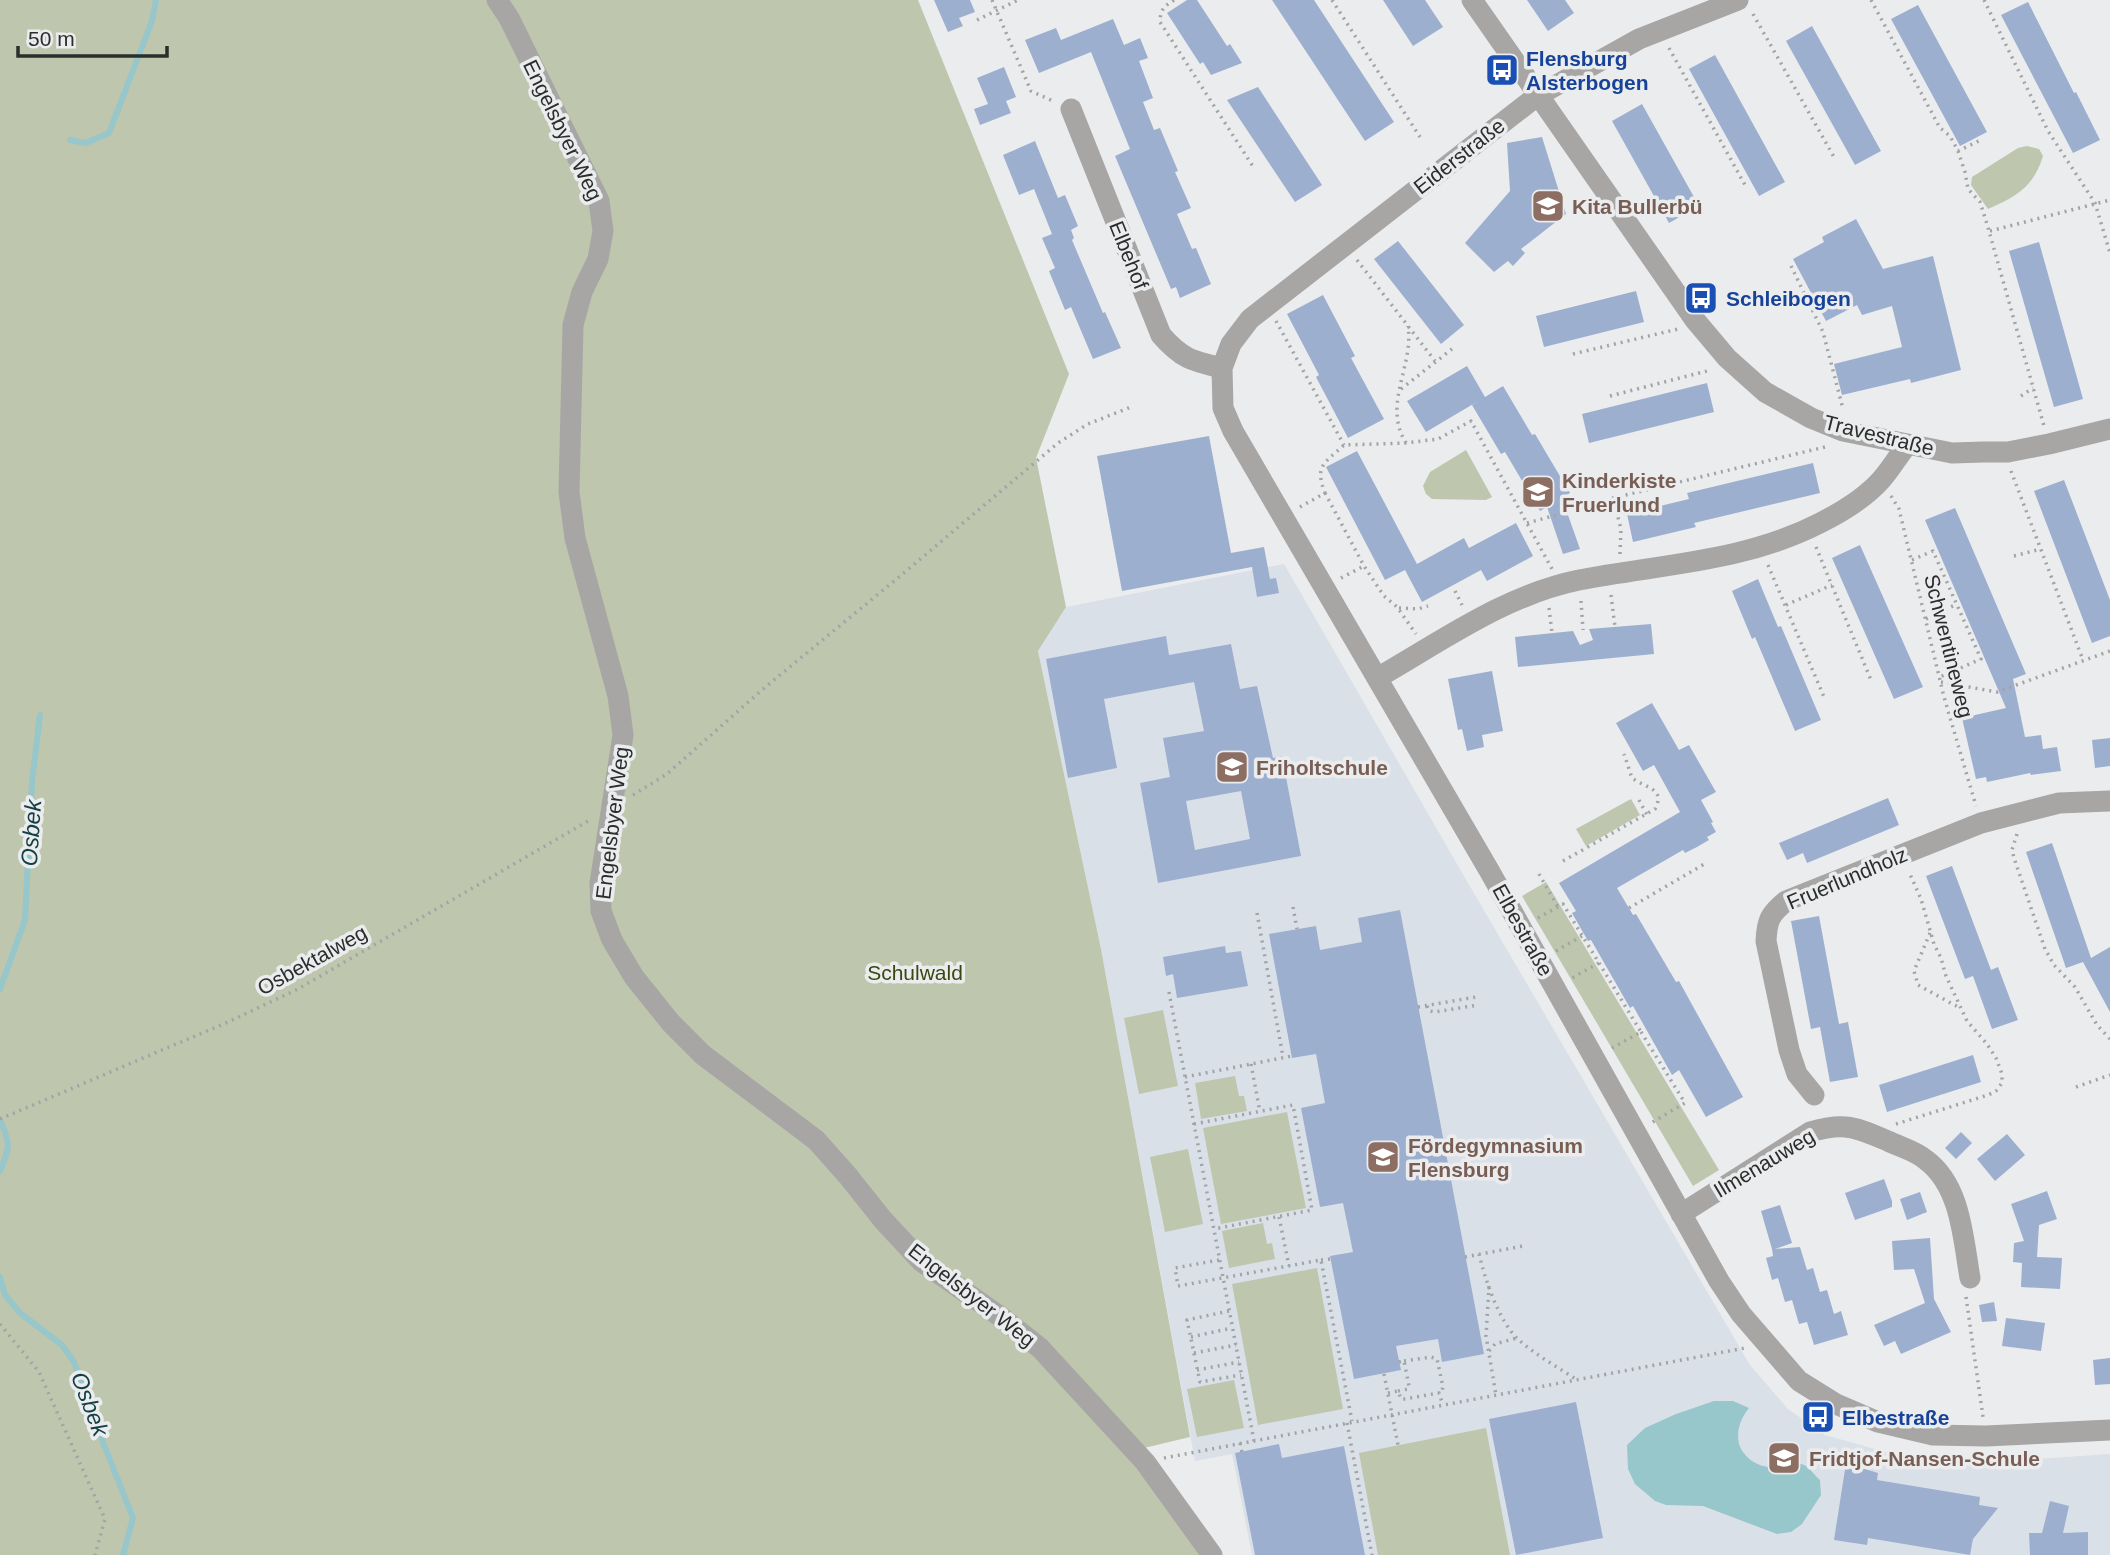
<svg xmlns="http://www.w3.org/2000/svg" width="2110" height="1555" font-family="Helvetica,sans-serif">
	<style>
		.built { fill: #dae0e8 }
		.green { fill: #bec6ad }
		.water { fill: #97c6cb }
		.lines { fill: none; stroke-linecap: round; stroke-linejoin: round }
		.stream { stroke: #97c6cb; stroke-width: 6 }
		.building { fill: #9dafcf; fill-rule: evenodd }
		.path { stroke: #a2a3a5; stroke-width: 3.5; stroke-dasharray: 2 5; stroke-linecap: butt }
		.minor { stroke: #a7a6a5; stroke-width: 21 }
		.labels { text-anchor: middle; dominant-baseline: central; stroke-width: 7; stroke-linejoin: round; paint-order: stroke }
		.transit-label { font-size: 21px; font-weight: bold; fill: #164399; stroke: #ebecee; text-anchor: start }
		.street-label { font-size: 21px; fill: #2c2d2d; stroke: #ebecee }
		.education-label { font-size: 21px; font-weight: bold; fill: #785e54; stroke: #ebecee; text-anchor: start }
		.park-label { font-size: 21px; fill: #3b470f; stroke: #ebecee }
		.water-label { font-size: 23px; font-style: italic; fill: #144045; stroke: #ebecee }
	</style>
	<rect width="100%" height="100%" fill="#ebecee"/>
	<path class="built" d="M1284 564 1468 883 1750 1365 1788 1409 1825 1435 1882 1451 1993 1462 2110 1454V1555H1252L1232 1454 1195 1461 1101 949 1038 651 1066 607Z"/>
	<path class="green" d="M0 0H918L1069 374 1036 458 1066 607 1038 651 1101 949 1190 1437 1144 1448 1219 1555H0Z
		M2027 146 2039 149 2043 156C2034 186 2017 197 1988 209L1971 185 1972 177 2018 148Z
		M1466 450 1492 497 1486 500 1432 499 1426 494 1423 486 1430 472Z
		M1631 799 1640 815 1586 846 1576 829Z
		M1546 882 1719 1170 1693 1186 1522 896Z
		M1163 1010 1178 1086 1139 1094 1124 1018Z
		M1235 1076 1239 1096H1244L1247 1111 1201 1119 1195 1083Z
		M1287 1112 1306 1208 1221 1224 1203 1128Z
		M1188 1149 1203 1224 1165 1232 1150 1157Z
		M1263 1223 1267 1244 1272 1243 1275 1259 1229 1268 1222 1231Z
		M1317 1268 1343 1409 1258 1425 1232 1284Z
		M1234 1380 1244 1428 1197 1437 1187 1389Z
		M1486 1428 1510 1555H1378L1359 1453Z"/>
	<path class="water" d="M1714 1401H1733L1749 1408C1741 1418 1736 1430 1739 1444 1743 1457 1758 1468 1773 1467 1786 1466 1788 1458 1804 1465 1810 1468 1815 1476 1820 1480L1821 1495 1802 1524 1791 1532 1777 1534 1703 1506 1666 1505 1655 1501 1635 1484 1628 1469 1627 1445 1645 1428 1676 1414Z"/>
	<g class="lines">
		<path class="stream" d="M70 140 86 143 109 133 152 21 156 0
			M0 989 25 920 32 782 40 715
			M0 1120C11 1145 10 1146 0 1171
			M0 1277 5 1295 20 1313 62 1345 74 1362 93 1417 133 1518 123 1555"/>
	</g>
	<path class="building" d="M934 0H970L975 12 959 18 963 26 948 32Z
		M1187 0H1197L1227 46 1230 44 1242 63 1211 75 1203 62 1200 64 1167 13Z
		M1272 0H1314L1394 122 1365 141Z
		M1383 0H1425L1443 27 1413 46Z
		M1527 0H1565L1574 13 1548 31Z
		M2028 2 2074 93 2076 92 2100 140 2073 153 2001 15Z
		M1918 5 1987 132 1960 146 1891 19Z
		M1113 19 1124 45 1140 38 1148 58 1139 61 1153 98 1143 102 1154 130 1160 128 1178 171 1175 172 1191 208 1177 214 1192 249 1196 248 1211 284 1180 298 1176 287 1171 289 1115 156 1130 149 1091 52 1039 73 1025 40 1056 28 1061 40Z
		M1812 26 1881 151 1855 165 1786 41Z
		M1715 55 1785 182 1759 196 1689 69Z
		M1004 67 1016 97 1006 101 1011 113 980 125 974 109 988 104 977 78Z
		M1258 87 1322 185 1295 202 1227 100Z
		M1642 104 1699 206 1669 223 1612 121Z
		M1542 137 1566 214 1521 249 1525 253 1513 266 1508 261 1494 272 1465 243 1510 191 1507 143Z
		M1035 141 1058 198 1065 195 1078 226 1071 230 1074 238 1072 240 1103 313 1105 312 1121 348 1093 359 1071 307 1065 310 1049 271 1055 268 1042 238 1052 234 1034 189 1019 195 1003 155Z
		M1856 219 1883 269 1933 256 1961 370 1911 383 1910 379 1842 395 1834 364 1902 347 1892 306 1862 315 1857 305 1826 321 1793 259 1824 242 1822 237Z
		M1398 241 1464 325 1441 344 1374 259Z
		M2039 242 2083 399 2054 407 2009 251Z
		M1636 291 1644 322 1544 347 1536 316Z
		M1323 295 1355 356 1351 358 1384 419 1348 438 1316 377 1319 375 1287 314Z
		M1467 366 1485 397 1503 386 1532 435 1535 434 1570 493 1562 498 1580 549 1563 554 1547 507 1540 511 1505 452 1501 454 1472 405 1480 400 1426 432 1407 401Z
		M1707 383 1714 412 1589 443 1582 414Z
		M1209 436 1231 553 1264 547 1270 579 1276 578 1279 593 1257 597 1252 567 1122 591 1097 456Z
		M1357 451 1417 564 1464 538 1469 548 1516 523 1533 556 1487 581 1481 570 1422 602 1405 570 1385 580 1326 467Z
		M1813 463 1820 493 1694 523 1696 527 1633 542 1627 514 1689 499 1687 493Z
		M2064 480 2110 600V636L2092 643 2034 491Z
		M1955 508 2026 674 2013 679 2025 737 2041 735 2043 749 2057 747 2061 771 2031 775 2030 773 1987 782 1986 777 1976 779 1962 718 2006 708 1925 520Z
		M1860 545 1923 687 1894 699 1832 558Z
		M1758 579 1778 627 1781 626 1821 720 1795 731 1755 637 1752 639 1732 591Z
		M1651 624 1654 654 1518 667 1515 637 1573 631 1580 645 1593 640 1589 629Z
		M1166 636 1169 655 1231 644 1240 689 1257 686 1273 758 1282 756 1301 856 1158 883 1140 783 1170 777 1163 738 1204 731 1194 682 1104 699 1117 768 1068 778 1046 659ZM1241 791 1250 839 1195 850 1186 801Z
		M1492 671 1503 731 1482 735 1484 747 1467 751 1462 729 1458 730 1448 679Z
		M1652 703 1679 750 1689 745 1716 792 1701 800 1713 822 1711 823 1716 832 1707 837 1709 840 1697 847 1685 853 1683 850 1617 888 1633 915 1636 914 1676 982 1679 981 1743 1097 1706 1117 1679 1070 1672 1075 1633 1006 1630 1008 1591 940 1588 941 1572 913 1576 911 1559 883 1680 812 1654 765 1643 771 1616 723Z
		M2110 738V766L2095 768 2092 740Z
		M1888 798 1899 825 1807 863 1803 853 1787 860 1779 843Z
		M2052 843 2091 958 2110 947V1012L2083 962 2066 968 2026 852Z
		M1952 866 1991 970 1998 967 2018 1020 1992 1029 1973 976 1965 979 1926 876Z
		M1400 910 1484 1354 1442 1362 1438 1339 1396 1346 1401 1370 1354 1379 1330 1256 1353 1252 1343 1203 1320 1207 1301 1108 1325 1103 1316 1054 1292 1058 1269 934 1316 926 1320 950 1362 942 1358 918Z
		M1819 916 1839 1024 1848 1022 1858 1077 1830 1082 1820 1027 1811 1029 1791 921Z
		M1225 946 1226 953 1241 951 1248 986 1177 998 1173 974 1166 976 1163 957Z
		M1973 1055 1981 1082 1887 1112 1879 1085Z
		M1961 1132 1972 1143 1956 1159 1945 1148Z
		M2007 1134 2025 1155 1995 1181 1977 1159Z
		M1884 1179 1892 1201V1207L1855 1220 1845 1193Z
		M2047 1191 2057 1219 2039 1225 2037 1257 2062 1258 2060 1289 2021 1287 2022 1263 2013 1262 2014 1243 2024 1241 2011 1204Z
		M1920 1192 1927 1212 1907 1220 1900 1199Z
		M1780 1205 1792 1243 1775 1249 1800 1247 1807 1270 1813 1268 1820 1292 1827 1290 1834 1314 1841 1311 1848 1335 1814 1345 1807 1322 1799 1324 1792 1300 1785 1302 1778 1278 1772 1280 1766 1258 1773 1256 1772 1249 1761 1211Z
		M1930 1238 1934 1299 1951 1332 1901 1354 1895 1341 1884 1346 1874 1325 1925 1303 1914 1269 1894 1270 1892 1241Z
		M1994 1302 1997 1321 1982 1322 1979 1305Z
		M2006 1318 2045 1323 2041 1351 2002 1346Z
		M2110 1358V1384L2095 1385 2093 1360Z
		M1576 1402 1603 1538 1516 1555 1489 1419Z
		M1279 1444 1282 1458 1344 1446 1365 1555H1255L1235 1453Z
		M1846 1463 1878 1473 1877 1480 1980 1497 1979 1505 1998 1508 1973 1539 1970 1555 1868 1538 1867 1545 1834 1540Z
		M2050 1501 2069 1506 2063 1533 2088 1532V1555H2030L2029 1533H2042Z"/>
	<g class="lines">
		<path class="path" d="M992 0 1031 91 1053 101
			M1174 0C1165 6 1160 9 1160 22L1254 168
			M1332 0 1420 137
			M1871 0 1940 128 1950 136 1958 151 1983 139
			M1984 0 2048 131 2095 203 2110 253
			M1753 14 1834 157
			M977 20 1018 0
			M1669 48 1745 185
			M1958 151 1965 172 1968 189 1980 202 1987 224 2044 426
			M1990 231 2110 200
			M1357 260 1435 361
			M1791 266 1823 332 1843 409
			M1276 321 1344 445
			M1573 354 1678 329
			M1401 389 1452 349
			M1610 396 1711 370
			M2021 396 2033 388
			M1406 443C1382 404 1414 367 1408 326
			M2011 471 2083 660
			M1325 493 1364 566 1384 596 1397 607 1416 634
			M1891 496 1899 509 1944 697 1976 806
			M1300 507 1325 493C1314 465 1325 463 1344 445L1406 443 1438 439 1471 421 1552 569
			M1527 523 1568 512 1579 511
			M1816 547 1871 680
			M1620 554 1621 529 1613 498 1829 446
			M2014 556 2041 549
			M1912 560 1933 551 1981 659 1940 677
			M1768 565 1824 697
			M1341 578 1364 566
			M1455 591 1462 605
			M1611 595 1615 627
			M1581 601 1583 630
			M1786 605 1832 585
			M1399 608 1418 609 1428 606
			M1549 608 1552 633
			M1926 619 1957 604
			M1941 682 1997 692 2110 651
			M633 795 667 774 763 689 899 577 1058 443 1088 424 1131 407
			M1639 800 1647 815
			M2017 834 2012 850 2014 858 2045 949 2054 965 2075 987 2097 1025 2110 1039
			M1563 861 1655 809C1666 788 1645 788 1632 778L1624 754
			M1539 874 1558 907
			M1293 907 1297 929
			M1629 908 1706 863
			M1257 913 1283 1057
			M1538 918 1563 904 1599 963 1572 978
			M1930 933 1914 971 1918 985 1960 1008
			M1556 951 1582 936
			M1599 963 1641 1032 1612 1048
			M1169 992 1254 1441
			M1427 1006 1429 1011 1435 1012 1478 1005
			M1418 1007 1476 997
			M1641 1032 1685 1103 1651 1123
			M1251 1064 1260 1112
			M1185 1077 1292 1056
			M2076 1087 2110 1075
			M0 1119 228 1022 298 989 590 820
			M1194 1124 1293 1105 1312 1210 1214 1229
			M1896 1124 1988 1095 1996 1091 2002 1083V1074L1996 1058 1987 1044 1967 1021 1946 976 1941 958 1934 944 1921 899 1909 872
			M1279 1217 1289 1266
			M1479 1254C1485 1279 1499 1322 1518 1339 1535 1355 1558 1367 1577 1380
			M1465 1257 1523 1246
			M1219 1260 1175 1268 1178 1286 1321 1260 1352 1421
			M1321 1260 1331 1259
			M1489 1286 1486 1336 1496 1395
			M1966 1297 1983 1417
			M1229 1311 1187 1320 1200 1382 1241 1375
			M0 1324 39 1372 105 1519 95 1555
			M1191 1337 1232 1328
			M1489 1351 1495 1344 1517 1338
			M1194 1353 1236 1345
			M1404 1361 1431 1357 1437 1359 1443 1387 1441 1394
			M1197 1370 1239 1362
			M1384 1374 1398 1445
			M1398 1391 1408 1389 1409 1386 1404 1361 1399 1362
			M1388 1393 1398 1391 1401 1399H1404L1439 1393 1443 1405
			M1347 1423 1372 1555
			M1240 1443 1242 1452
			M1164 1458 1745 1348"/>
		<path class="minor" d="M497 0 509 18 599 201 603 231 598 259 582 292 573 325 569 492 575 538 618 696 623 735 600 883 601 911 612 940 634 977 671 1023 703 1055 816 1140 848 1176 883 1220 922 1262 1001 1317 1040 1348 1145 1462 1212 1555
			M1472 0 1695 320 1727 358 1765 392 1811 418 1843 431 1952 453 1984 452H2008L2049 444 2110 429
			M1738 0 1639 39 1537 96 1250 319 1231 344 1222 368 1223 408 1233 431 1490 872 1719 1281 1741 1314 1799 1381 1836 1404 1878 1422 1933 1435 1986 1436 2110 1430
			M1071 109 1161 335C1182 359 1192 361 1222 368
			M1377 678C1442 641 1505 595 1579 580 1661 564 1744 562 1820 523 1842 512 1864 499 1881 480 1891 469 1898 456 1907 445
			M1814 1095 1797 1074 1789 1050 1766 941C1767 920 1770 914 1786 901L1981 823 2059 803 2110 801
			M1681 1214 1810 1132C1844 1122 1856 1127 1888 1141 1900 1147 1916 1151 1926 1160 1961 1186 1963 1238 1970 1278"/>
	</g>
	<defs>
		<symbol id="bus-square" viewBox="-11 -11 22 22"><rect x="-9" y="-9" width="18" height="18" rx="4" fill="#1a4fb4" stroke="#ebecee"/><path d="M-5-6H5V4H4V6H2V4H-2V6H-4V4H-5ZM-3.5-4V0h7V-4ZM-3.5 1.2v1.5H-2V1.2ZM2 1.2v1.5H3.5V1.2Z" fill="#fff"/></symbol>
		<symbol id="school-square" viewBox="-11 -11 22 22"><rect x="-9" y="-9" width="18" height="18" rx="4" fill="#8d6e63" stroke="#ebecee"/><path d="M0-5L7-2L0 1L-7-2ZM-4 1L0 2.5L4 1V4Q0 6-4 4Z" fill="#fff"/></symbol>
	</defs>
	<g fill-rule="evenodd">
		<use href="#bus-square" x="1483" y="51" width="38" height="38"/>
		<use href="#school-square" x="1529" y="187" width="38" height="38"/>
		<use href="#bus-square" x="1682" y="279" width="38" height="38"/>
		<use href="#school-square" x="1519" y="473" width="38" height="38"/>
		<use href="#school-square" x="1213" y="748" width="38" height="38"/>
		<use href="#school-square" x="1364" y="1138" width="38" height="38"/>
		<use href="#bus-square" x="1799" y="1398" width="38" height="38"/>
		<use href="#school-square" x="1765" y="1439" width="38" height="38"/>
	</g>
	<g class="labels">
		<g class="transit-label">
			<text x="1526" y="58">Flensburg<tspan x="1526" dy="24">Alsterbogen</tspan></text>
			<text x="1726" y="298">Schleibogen</text>
			<text x="1842" y="1417">Elbestraße</text>
		</g>
		<g class="street-label">
			<text transform="translate(563 130) rotate(64)">Engelsbyer Weg</text>
			<text transform="translate(1459 156) rotate(-38)">Eiderstraße</text>
			<text transform="translate(1129 255) rotate(68)">Elbehof</text>
			<text transform="translate(1879 435) rotate(14)">Travestraße</text>
			<text transform="translate(1949 646) rotate(76)">Schwentineweg</text>
			<text transform="translate(612 823) rotate(-83)">Engelsbyer Weg</text>
			<text transform="translate(1847 878) rotate(-23)">Fruerlundholz</text>
			<text transform="translate(1523 930) rotate(61)">Elbestraße</text>
			<text transform="translate(312 960) rotate(-29)">Osbektalweg</text>
			<text transform="translate(1764 1163) rotate(-31)">Ilmenauweg</text>
			<text transform="translate(972 1295) rotate(38)">Engelsbyer Weg</text>
		</g>
		<g class="education-label">
			<text x="1572" y="206">Kita Bullerbü</text>
			<text x="1562" y="480">Kinderkiste<tspan x="1562" dy="24">Fruerlund</tspan></text>
			<text x="1256" y="767">Friholtschule</text>
			<text x="1408" y="1145">Fördegymnasium<tspan x="1408" dy="24">Flensburg</tspan></text>
			<text x="1809" y="1458">Fridtjof-Nansen-Schule</text>
		</g>
		<g class="park-label">
			<text x="915" y="972">Schulwald</text>
		</g>
		<g class="water-label">
			<text transform="translate(31 833) rotate(-86)">Osbek</text>
			<text transform="translate(90 1404) rotate(69)">Osbek</text>
		</g>
	</g>
	<path d="M18 46v10h149v-10" fill="none" stroke="#2c2d2d" stroke-width="3.5"/>
	<text x="28" y="46" font-size="21" fill="#2c2d2d" stroke="#ebecee" stroke-width="5" paint-order="stroke">50 m</text>
</svg>
